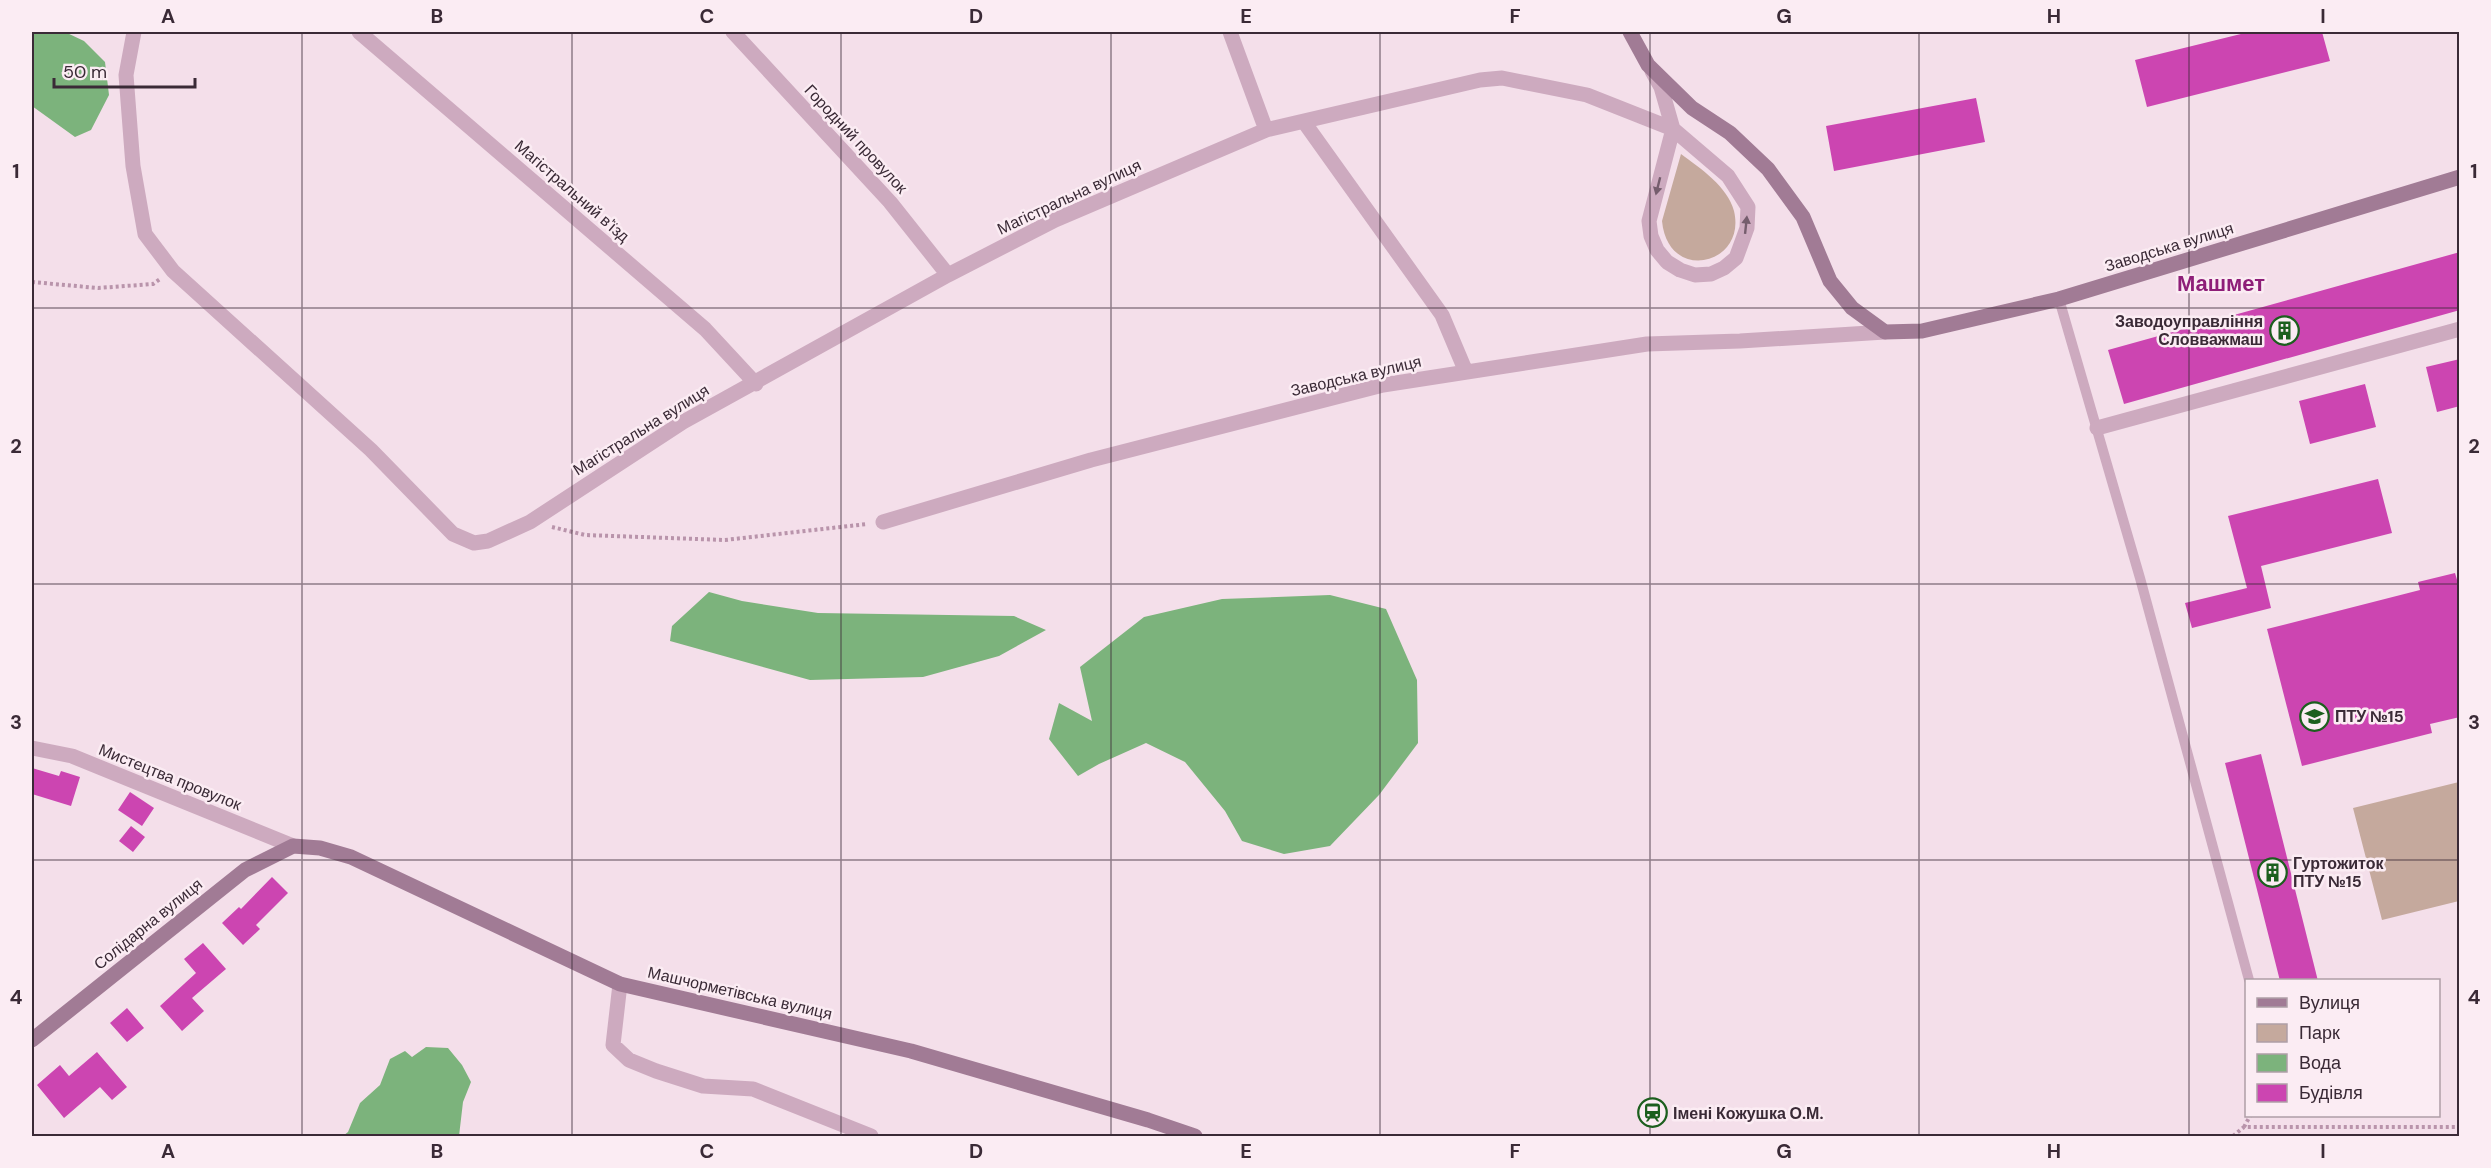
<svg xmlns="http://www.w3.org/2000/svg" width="2491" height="1168" font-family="'DM Sans',sans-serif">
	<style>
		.green { fill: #c5a99d }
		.water { fill: #7cb37c }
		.building { fill: #cc45b1 }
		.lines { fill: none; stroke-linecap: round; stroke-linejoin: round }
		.path { stroke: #b994ab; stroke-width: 4; stroke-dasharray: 3 3; stroke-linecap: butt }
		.lane { stroke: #cdaabf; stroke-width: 10 }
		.street { stroke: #cdaabf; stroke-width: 15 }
		.secondary { stroke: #a17b95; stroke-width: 15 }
		.oneway { fill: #755d6d }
		.grid { fill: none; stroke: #3a2a36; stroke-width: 1.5; stroke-opacity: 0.55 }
		.labels { text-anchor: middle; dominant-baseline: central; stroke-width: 5; stroke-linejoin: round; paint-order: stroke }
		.street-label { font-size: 16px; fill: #3a2a36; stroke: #fbecf3 }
		.poi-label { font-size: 16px; font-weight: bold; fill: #3a2a36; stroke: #fbecf3; text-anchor: start }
		.district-label { font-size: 22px; font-weight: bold; fill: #8e1e78; stroke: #fbecf3 }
		.neatline { fill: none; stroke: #3a2a36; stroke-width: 2 }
		.grid-label { font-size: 20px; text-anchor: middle; font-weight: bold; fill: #3a2a36 }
	</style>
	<rect width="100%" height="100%" fill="#f4dfea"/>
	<path class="green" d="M1681 154C1700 168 1728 187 1734 211 1747 265 1668 284 1662 221Z
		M2459 782V901L2382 920 2353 808Z"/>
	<path class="water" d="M32 32H65L84 41 105 62 109 95 91 130 75 137 32 106Z
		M709 592 742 601 818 613 1014 616 1046 630 999 656 923 677 810 680 670 641 672 626Z
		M1330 595 1386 609 1417 680 1418 743 1379 795 1330 846 1284 854 1242 841 1225 811 1185 762 1146 743 1099 764 1078 776 1049 739 1059 703 1092 721 1080 667 1144 617 1222 599Z
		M426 1047 448 1048 462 1065 471 1082 463 1102 459 1136H343L348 1132 360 1103 380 1085 390 1059 405 1051 412 1057Z"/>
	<path class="building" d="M2249 32H2322L2330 61 2147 107 2135 60Z
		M1976 98 1985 142 1834 171 1826 126Z
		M2460 252V310L2124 404 2108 350Z
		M2460 359V406L2437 412 2426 367Z
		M2365 384 2376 427 2310 444 2299 401Z
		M2378 479 2392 533 2261 566 2271 608 2192 628 2185 603 2247 588 2228 516Z
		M2455 573 2460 590V717L2430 724 2432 733 2302 766 2267 629 2420 590 2418 582Z
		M2261 754 2318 981H2280L2225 763Z
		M32 768 59 776 61 771 80 777 71 806 32 794Z
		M130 792 154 808 142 826 118 810Z
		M131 826 145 837 133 852 119 841Z
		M272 877 288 893 256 925 260 929 243 945 222 923 239 907 241 909Z
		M203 943 226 969 192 998 204 1011 182 1031 160 1006 196 973 184 959Z
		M127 1008 144 1028 127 1042 110 1023Z
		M97 1052 127 1087 112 1100 100 1087 64 1118 37 1085 60 1065 69 1076Z"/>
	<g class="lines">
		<path class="path" d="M32 282 98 288 153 284 160 279
			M552 527 585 535 725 540 867 524
			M2244 1127 2250 1116
			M2233 1136 2244 1127H2460"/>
		<path class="lane" d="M2059 299 2140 578 2249 980"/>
		<path class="street" d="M134 32 126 75 133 166 145 234 173 271 371 450 453 534 474 543 488 541 530 522 683 422 948 275 1055 220 1266 130 1480 80 1502 78 1587 95 1673 129 1728 176 1748 207 1747 228 1736 258 1724 268 1711 274 1695 275 1680 270 1667 262 1657 250 1651 236 1649 221 1673 129 1661 87 1652 71
			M359 32 705 329 756 384
			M733 32 890 202 948 275
			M1230 32 1266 130
			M1304 122 1442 315 1466 372
			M2097 428 2460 329
			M883 522 1091 460 1383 385 1647 344 1740 341 1885 332
			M32 748 72 756 293 846
			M620 984 613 1045 629 1060 656 1071 703 1086 753 1089 871 1136"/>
		<path class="secondary" d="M1630 32 1648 65 1692 108 1730 133 1768 169 1803 217 1830 281 1852 308 1885 332 1922 331 2059 299 2460 177
			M32 1040 245 870 293 846 320 848 351 857 620 984 911 1051 1148 1120 1195 1136"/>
	</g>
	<defs><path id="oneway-solid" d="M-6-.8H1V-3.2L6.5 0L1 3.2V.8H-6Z" transform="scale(1.5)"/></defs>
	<g class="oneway">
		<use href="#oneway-solid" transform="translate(1658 186) rotate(104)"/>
		<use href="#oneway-solid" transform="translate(1746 225) rotate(-84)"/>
	</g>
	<path class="grid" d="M302 32V1136M572 32V1136M841 32V1136M1111 32V1136M1380 32V1136M1650 32V1136M1919 32V1136M2189 32V1136M32 308H2460M32 584H2460M32 860H2460"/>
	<defs>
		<symbol id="building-ring" viewBox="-11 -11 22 22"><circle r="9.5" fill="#fbecf3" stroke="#1c5f1e" stroke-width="1.5"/><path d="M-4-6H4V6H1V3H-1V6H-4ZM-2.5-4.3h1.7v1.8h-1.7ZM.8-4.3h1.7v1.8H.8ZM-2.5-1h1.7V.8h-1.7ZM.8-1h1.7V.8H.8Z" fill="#1c5f1e"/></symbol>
		<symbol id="university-ring" viewBox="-11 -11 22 22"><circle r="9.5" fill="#fbecf3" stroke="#1c5f1e" stroke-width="1.5"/><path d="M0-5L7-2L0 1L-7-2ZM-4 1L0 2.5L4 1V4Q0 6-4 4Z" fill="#1c5f1e"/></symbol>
		<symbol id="station-ring" viewBox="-11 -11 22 22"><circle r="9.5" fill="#fbecf3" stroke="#1c5f1e" stroke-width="1.5"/><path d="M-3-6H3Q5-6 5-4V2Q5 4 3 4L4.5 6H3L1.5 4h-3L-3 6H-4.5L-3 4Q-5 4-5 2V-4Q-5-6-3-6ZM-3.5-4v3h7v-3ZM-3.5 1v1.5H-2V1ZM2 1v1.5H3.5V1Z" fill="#1c5f1e"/></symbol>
	</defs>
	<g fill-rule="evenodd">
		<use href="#building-ring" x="2268" y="314" width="33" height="33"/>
		<use href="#university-ring" x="2298" y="700" width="33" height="33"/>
		<use href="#building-ring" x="2256" y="856" width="33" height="33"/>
		<use href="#station-ring" x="1636" y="1096" width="33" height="33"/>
	</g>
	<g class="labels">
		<g class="street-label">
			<text transform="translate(856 139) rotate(47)">Городний провулок</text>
			<text transform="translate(572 191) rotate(41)">Магістральний в'їзд</text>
			<text transform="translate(1069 197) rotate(-25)">Магістральна вулиця</text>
			<text transform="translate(2169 247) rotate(-17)">Заводська вулиця</text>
			<text transform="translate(1356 376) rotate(-13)">Заводська вулиця</text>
			<text transform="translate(641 430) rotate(-32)">Магістральна вулиця</text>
			<text transform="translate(170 777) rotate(22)">Мистецтва провулок</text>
			<text transform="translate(148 924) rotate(-39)">Солідарна вулиця</text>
			<text transform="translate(740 993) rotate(13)">Машчорметівська вулиця</text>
		</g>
		<g class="poi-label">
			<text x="2263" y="321" text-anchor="end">Заводоуправління<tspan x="2263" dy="18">Словважмаш</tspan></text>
			<text x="2335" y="716">ПТУ №15</text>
			<text x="2293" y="863">Гуртожиток<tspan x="2293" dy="18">ПТУ №15</tspan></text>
			<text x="1673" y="1113">Імені Кожушка О.М.</text>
		</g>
		<g class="district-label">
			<text x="2221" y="283">Машмет</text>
		</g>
	</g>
	<rect width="2491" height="1168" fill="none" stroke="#fbecf3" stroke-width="66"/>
	<rect x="2245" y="979" width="195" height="138" fill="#fbecf3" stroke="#ae9ea7" stroke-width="1.5"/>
	<rect x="2257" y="998" width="30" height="9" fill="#a17b95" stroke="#ae9ea7" stroke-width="1.5"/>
	<text x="2299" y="1009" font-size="18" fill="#3a2a36">Вулиця</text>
	<rect x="2257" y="1024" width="30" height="18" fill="#c5a99d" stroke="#ae9ea7" stroke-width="1.5"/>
	<text x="2299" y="1039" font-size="18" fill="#3a2a36">Парк</text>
	<rect x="2257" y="1054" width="30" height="18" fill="#7cb37c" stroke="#ae9ea7" stroke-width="1.5"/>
	<text x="2299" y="1069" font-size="18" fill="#3a2a36">Вода</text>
	<rect x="2257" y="1084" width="30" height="18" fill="#cc45b1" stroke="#ae9ea7" stroke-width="1.5"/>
	<text x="2299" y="1099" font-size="18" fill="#3a2a36">Будівля</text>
	<path d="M54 78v9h141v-9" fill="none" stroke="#3a2a36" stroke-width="3"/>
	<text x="63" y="78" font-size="18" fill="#3a2a36" stroke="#fbecf3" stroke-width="4.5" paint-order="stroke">50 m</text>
	<rect x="33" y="33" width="2425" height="1102" class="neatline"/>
	<g class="grid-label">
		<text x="168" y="23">A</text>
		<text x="437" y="23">B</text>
		<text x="707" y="23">C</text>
		<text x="976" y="23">D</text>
		<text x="1246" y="23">E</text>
		<text x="1515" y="23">F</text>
		<text x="1784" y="23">G</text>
		<text x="2054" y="23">H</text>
		<text x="2323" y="23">I</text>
		<text x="16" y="178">1</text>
		<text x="2474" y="178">1</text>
		<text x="16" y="453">2</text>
		<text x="2474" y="453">2</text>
		<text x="16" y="729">3</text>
		<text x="2474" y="729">3</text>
		<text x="16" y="1004">4</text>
		<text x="2474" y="1004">4</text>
		<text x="168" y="1158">A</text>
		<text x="437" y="1158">B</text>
		<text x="707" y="1158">C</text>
		<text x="976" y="1158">D</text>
		<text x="1246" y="1158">E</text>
		<text x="1515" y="1158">F</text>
		<text x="1784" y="1158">G</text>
		<text x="2054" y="1158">H</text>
		<text x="2323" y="1158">I</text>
	</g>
</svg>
